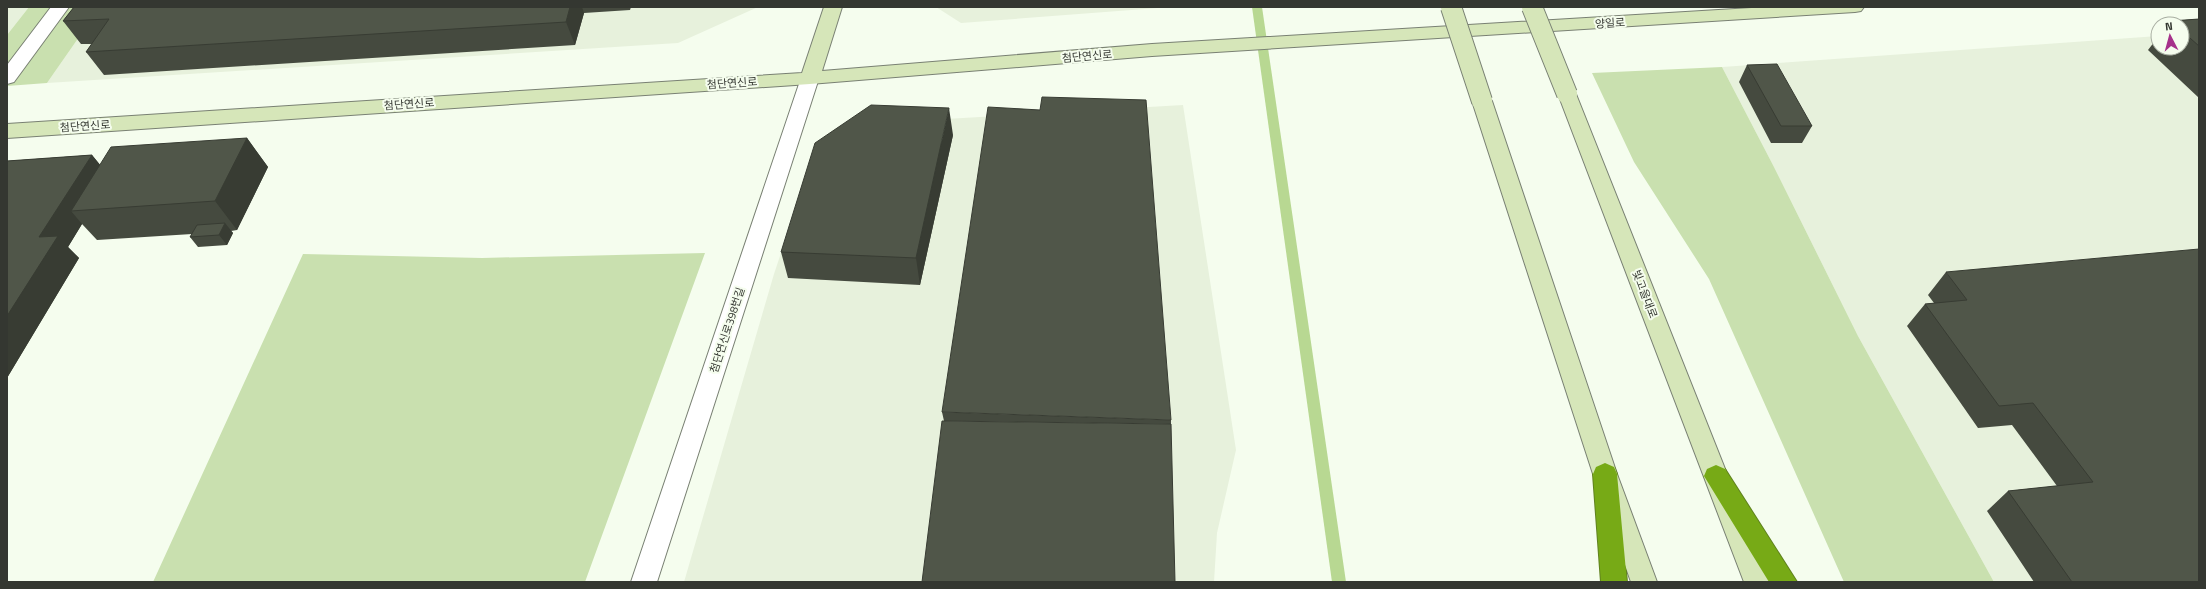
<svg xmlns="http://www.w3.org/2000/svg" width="2206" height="589" font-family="'Titillium Web','Noto Sans KR',sans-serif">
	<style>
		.built { fill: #e7f1dc }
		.green { fill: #c9e0af }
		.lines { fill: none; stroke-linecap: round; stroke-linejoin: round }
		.stream { fill: #b8d892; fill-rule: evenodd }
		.street-casing { stroke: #798073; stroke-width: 2 }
		.secondary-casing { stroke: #798073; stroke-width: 2 }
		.highway-casing { stroke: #60821f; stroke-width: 2 }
		.street { fill: #fff; fill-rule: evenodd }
		.secondary { fill: #d6e6b9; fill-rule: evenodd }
		.highway { fill: #77aa16; fill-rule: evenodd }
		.secondary-bridge-casing { stroke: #798073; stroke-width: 22; stroke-linecap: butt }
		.secondary-bridge { stroke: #d6e6b9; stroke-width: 20 }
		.wall { fill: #454a3f }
		.shaded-wall { fill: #383c33 }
		.building { fill: #505649; stroke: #383c33 }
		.labels { text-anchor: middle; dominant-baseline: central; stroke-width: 4; stroke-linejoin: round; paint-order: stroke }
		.street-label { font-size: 11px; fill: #343731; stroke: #f5fdee }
	</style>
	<rect width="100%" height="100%" fill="#f5fdee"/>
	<path class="built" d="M7 7H29L7 35Z
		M100 7H758L678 43 47 83Z
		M936 7H1171L961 23Z
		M2199 33V582H1994L1858 336 1774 167 1722 67 2158 36V48H2182Z
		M1183 105 1236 450 1217 533 1214 582H684L774 274 808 172 878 123Z"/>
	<path class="green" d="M29 7H100L47 83 7 86V35Z
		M1722 67 1774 167 1858 336 1994 582H1844L1709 279 1634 162 1592 73Z
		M705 253 585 582H153L303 254 482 258Z"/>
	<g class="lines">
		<path class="stream" d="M1252 7H1262L1346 582H1332Z"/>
		<defs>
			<path id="street" d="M51 7H69L14 82 7 84V65Z
				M810 72 817 74 819 78 657 582H631L801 78 803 74Z"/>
			<path id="secondary" d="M824 7H842L822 71 1152 44 1768 7H1864L1861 11 1855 12 1152 56 810 84 7 138V124L802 73Z
				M1567 88 1574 90 1576 94 1770 582H1744L1558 94 1560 90Z
				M1482 95 1489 97 1492 101 1617 474 1657 582H1631L1593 474 1472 101 1475 97Z"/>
			<path id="highway" d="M1605 463 1614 467 1617 474 1627 582H1601L1593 474 1596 467Z
				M1716 465 1725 469 1797 582H1769L1704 476 1707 469Z"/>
		</defs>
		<use href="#street" class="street-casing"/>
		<use href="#secondary" class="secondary-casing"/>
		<use href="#highway" class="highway-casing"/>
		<use href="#street" class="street"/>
		<use href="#secondary" class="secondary"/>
		<use href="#highway" class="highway"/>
		<defs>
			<path id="secondary-bridge" d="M1451 7 1482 101
				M1532 7 1567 94"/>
		</defs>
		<use href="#secondary-bridge" class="secondary-bridge-casing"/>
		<use href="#secondary-bridge" class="secondary-bridge"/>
	</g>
	<path class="wall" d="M74 7H631L630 10 584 13 575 45 104 75 86 52 92 44H81L63 21Z
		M2199 19V98L2148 50 2158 37V48H2182V24H2169L2171 21Z
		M1747 65 1812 126 1802 143H1771L1739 82Z
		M953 135 920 285 788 278 781 252Z
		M247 138 268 167 237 230 231 231 233 233 227 245 198 247 190 237 192 234 97 240 82 224 68 247 79 258 7 378V161L92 155 100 165Z
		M1946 272 2199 582H2034L1987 511 2008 491 2057 486 2012 425 1978 428 1907 326 1925 304 1934 303 1928 295Z
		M942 412 1171 420V424L944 421Z"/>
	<path class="shaded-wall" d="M570 7H582L584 13 575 45 566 22Z
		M949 108 953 135 920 285 916 258Z
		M247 138 268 167 237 230 215 201Z
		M92 155 111 178 71 211 82 224 68 247 79 258 7 378V316L39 237Z
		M225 223 233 233 227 245 219 235Z"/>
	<path class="building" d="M74 7H570L566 22 86 52 109 19 63 21Z
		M2199 19V46L2182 31V24H2175L2171 21Z
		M1777 64 1812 126H1781L1747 65Z
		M1042 97 1146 100 1171 420 942 412 988 107 1040 110Z
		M871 105 949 108 916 258 781 252 815 143Z
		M247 138 215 201 71 211 111 147Z
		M92 155 39 237 58 236 7 316V161Z
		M225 223 219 235 190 237 197 225Z
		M2199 249V582H2072L2008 491 2093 482 2033 403 1999 406 1925 304 1967 300 1946 272Z
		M942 421 1171 424 1175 582H922Z"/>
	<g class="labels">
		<g class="street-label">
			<text transform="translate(1610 23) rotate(-4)">양일로</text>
			<text transform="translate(1087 56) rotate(-5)">첨단연신로</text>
			<text transform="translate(732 83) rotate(-4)">첨단연신로</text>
			<text transform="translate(409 104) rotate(-4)">첨단연신로</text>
			<text transform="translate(85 126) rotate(-4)">첨단연신로</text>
			<text transform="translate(1645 294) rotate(69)">빛고을대로</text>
			<text transform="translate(727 330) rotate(-72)">첨단연신로398번길</text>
		</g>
	</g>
	<rect width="2206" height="589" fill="none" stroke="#343731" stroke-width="16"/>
	<g transform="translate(2170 36) rotate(354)"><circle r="19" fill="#f5fdee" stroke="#a8aea2"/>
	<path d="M0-3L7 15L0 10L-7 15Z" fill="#a6318b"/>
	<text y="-6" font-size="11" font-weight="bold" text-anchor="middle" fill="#343731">N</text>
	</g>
</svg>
